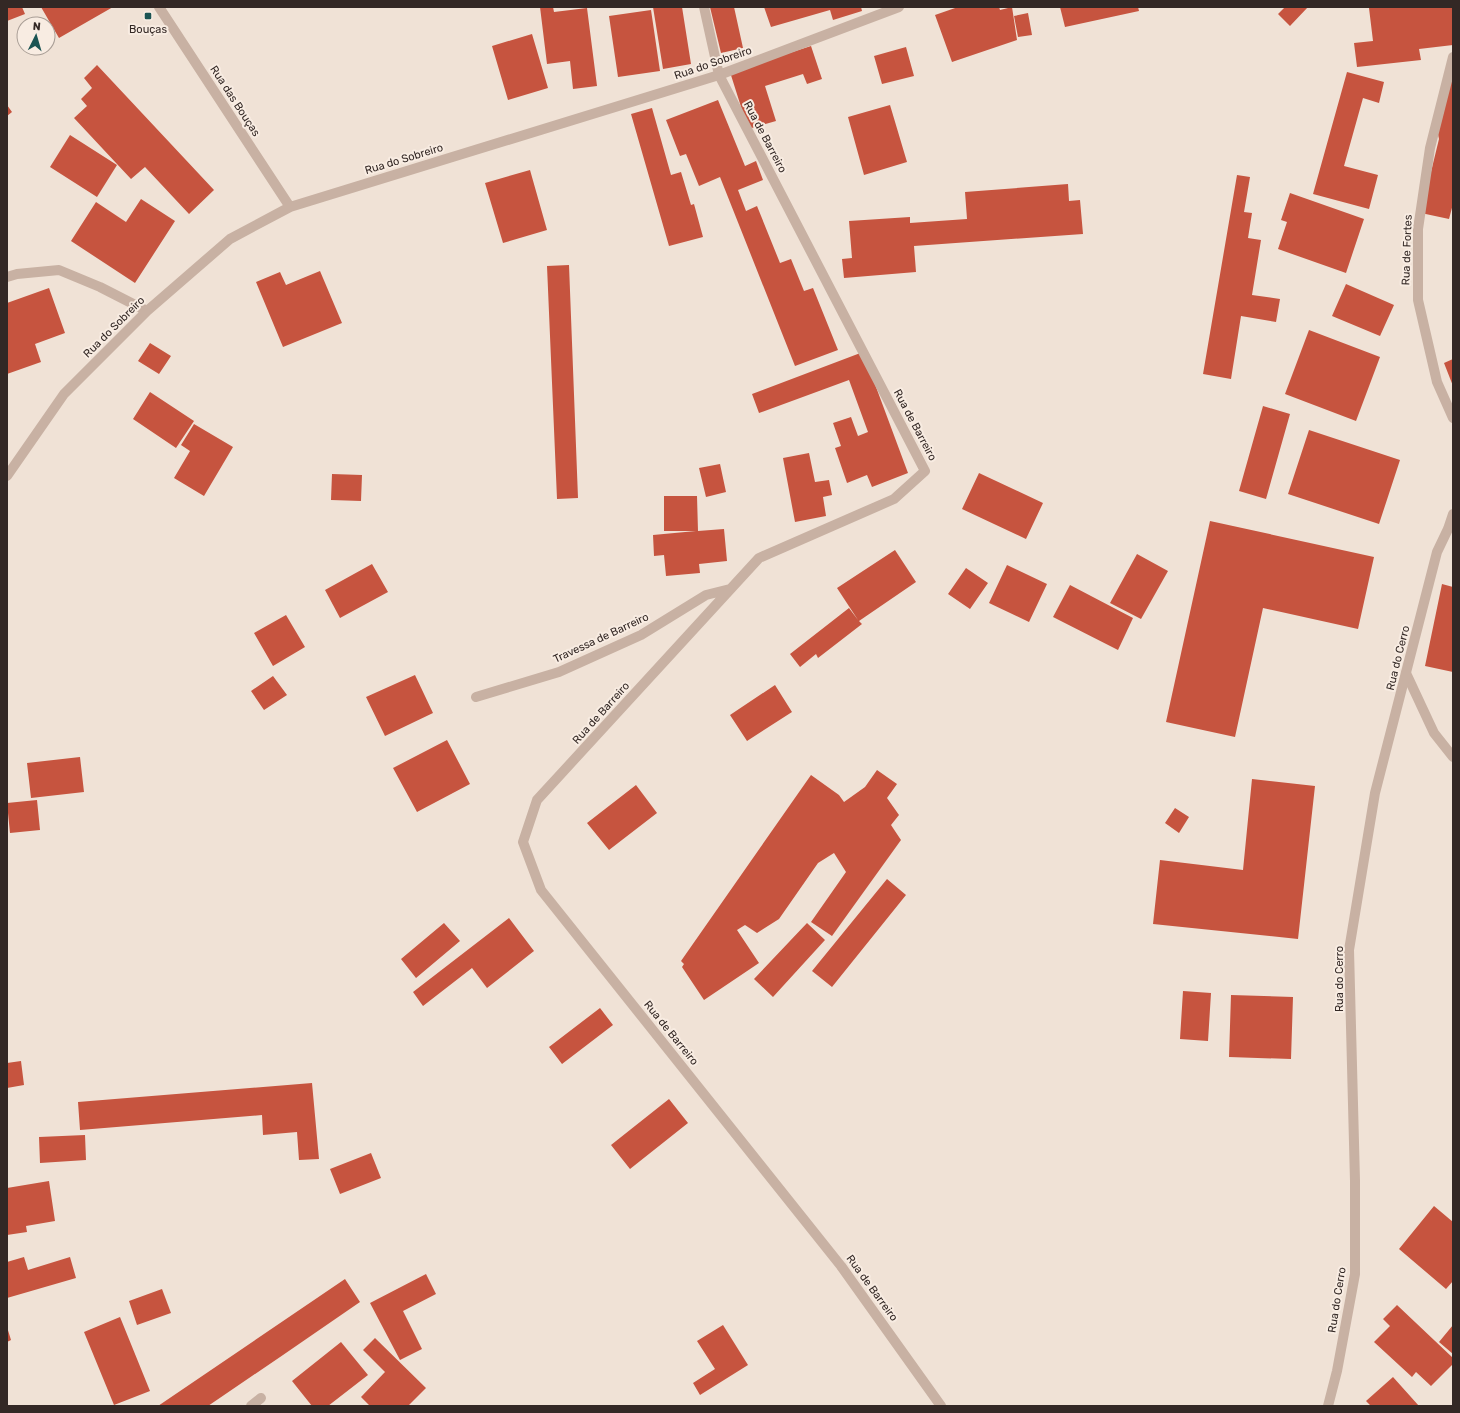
<svg xmlns="http://www.w3.org/2000/svg" width="1460" height="1413" font-family="Rubik,sans-serif">
	<style>
		.building { fill: #c6543f }
		.lines { fill: none; stroke-linecap: round; stroke-linejoin: round }
		.service { stroke: #c8b1a3; stroke-width: 10 }
		.minor { stroke: #c8b1a3; stroke-width: 10 }
		.poi-dot { fill: #1b5453; stroke: #f8ece2; stroke-width: 1.5 }
		.labels { text-anchor: middle; dominant-baseline: central; stroke-width: 4; stroke-linejoin: round; paint-order: stroke }
		.poi-label { font-size: 11px; fill: #332825; stroke: #f8ece2 }
		.street-label { font-size: 11px; fill: #332825; stroke: #f8ece2 }
	</style>
	<rect width="100%" height="100%" fill="#f0e2d6"/>
	<path class="building" d="M7 7H22L25 14 7 21Z
		M41 7H113L59 38Z
		M540 7H553L554 12 587 8 597 86 573 89 570 61 547 64Z
		M653 7H682L691 64 663 69Z
		M710 7H734L743 48 721 53Z
		M764 7H861L862 11 833 20 830 10 771 27Z
		M958 7H999L1000 10 1012 7 1017 40 952 62 935 15Z
		M1060 7H1138L1139 11 1065 27Z
		M1285 7H1308L1290 26 1278 14Z
		M1379 7H1453V45L1419 49 1421 60 1357 67 1354 43 1373 41 1369 8Z
		M651 10 660 71 618 77 609 16Z
		M1028 13 1032 35 1018 37 1014 16Z
		M532 34 548 88 508 100 492 46Z
		M811 46 822 79 807 84 803 74 765 86 776 121 748 129 730 72Z
		M906 47 914 76 882 84 874 56Z
		M1453 57V204L1449 219 1421 213 1439 139 1435 120Z
		M97 65 214 190 189 214 145 167 131 179 74 118 87 106 81 99 92 88 84 78Z
		M1347 72 1384 82 1379 103 1363 98 1344 166 1378 175 1369 209 1313 194Z
		M718 100 745 166 756 161 763 180 738 190 746 211 757 206 780 263 791 259 804 291 813 288 838 350 795 366 720 177 699 186 686 154 680 156 666 120Z
		M7 105 12 112 7 116Z
		M890 105 907 162 864 175 848 117Z
		M652 108 671 175 681 172 691 205 694 204 703 237 669 246 631 114Z
		M70 135 117 165 97 197 50 167Z
		M530 170 547 230 503 243 485 183Z
		M1237 175 1250 177 1244 212 1252 213 1248 238 1261 240 1252 295 1280 299 1276 322 1241 316 1231 379 1203 374Z
		M1068 184 1069 201 1080 200 1083 234 914 246 916 272 844 278 842 259 852 258 849 221 910 217V223L967 219 965 192Z
		M1290 193 1364 219 1346 273 1278 249 1287 222 1281 220Z
		M141 199 175 221 135 283 71 241 96 202 126 222Z
		M569 265 578 498 557 499 547 266Z
		M320 271 342 323 283 347 256 282 280 272 286 285Z
		M1346 284 1394 305 1380 336 1332 316Z
		M49 288 65 333 35 344 41 362 7 374V303Z
		M1309 330 1380 357 1356 421 1285 394Z
		M150 343 171 356 159 374 138 361Z
		M863 352 908 473 872 487 867 475 847 483 835 448 841 446 833 423 851 417 858 436 868 432 849 380 759 413 752 394Z
		M1453 359V386L1444 363Z
		M150 392 194 421 176 448 133 419Z
		M1263 406 1290 414 1266 499 1239 491Z
		M194 424 233 447 204 496 174 478 190 451 181 445Z
		M1309 430 1400 460 1379 524 1288 494Z
		M809 453 815 482 829 480 832 495 823 497 826 516 795 522 783 458Z
		M720 464 726 492 706 497 699 468Z
		M979 473 1043 503 1026 539 962 509Z
		M332 474 362 475 361 501 331 500Z
		M664 496H697L698 531 724 529 727 561 699 564 700 573 666 576 664 555 654 556 653 535 696 531H664Z
		M1210 521 1374 557 1358 629 1263 608 1235 737 1166 722Z
		M895 550 916 582 859 621 862 624 818 658 816 654 800 667 790 654 849 608 858 620 837 588Z
		M1137 554 1168 571 1141 619 1110 603Z
		M372 564 388 592 340 618 325 590Z
		M1007 565 1047 584 1029 622 989 603Z
		M966 568 988 583 970 609 948 594Z
		M1442 584 1453 587V672L1425 666Z
		M1070 585 1133 618 1118 650 1053 617Z
		M286 615 305 647 273 666 254 633Z
		M415 675 433 713 385 736 366 697Z
		M273 676 287 695 264 710 251 691Z
		M775 685 792 712 747 741 730 715Z
		M447 740 470 784 417 812 393 768Z
		M80 757 84 792 31 798 27 763Z
		M877 770 897 784 887 798 899 815 891 825 901 840 832 936 811 922 846 872 834 853 818 863 779 919 757 933 745 925 737 930 759 963 704 1000 682 967 684 964 681 961 811 775 839 795 844 802 865 787Z
		M1252 779 1315 786 1298 939 1153 924 1160 860 1243 870Z
		M636 785 657 813 609 850 587 823Z
		M37 800 40 830 10 833 7 803Z
		M1175 808 1189 817 1179 833 1165 823Z
		M887 879 906 895 832 987 812 971Z
		M509 918 534 951 487 988 472 968 423 1006 413 992Z
		M444 923 460 941 416 978 401 959Z
		M807 923 825 940 773 997 754 979Z
		M1183 991 1211 993 1208 1041 1180 1039Z
		M1231 995 1293 997 1291 1059 1229 1057Z
		M600 1008 613 1025 562 1064 549 1047Z
		M21 1061 24 1085 7 1088V1063Z
		M312 1083 319 1159 299 1160 297 1132 263 1135 262 1115 80 1130 78 1102Z
		M669 1099 688 1123 630 1169 611 1145Z
		M85 1135 86 1160 40 1163 39 1137Z
		M371 1153 381 1178 340 1194 330 1169Z
		M49 1181 55 1221 26 1226 27 1232 7 1235V1188Z
		M1434 1206 1453 1222V1281L1446 1289 1399 1249Z
		M24 1257 28 1270 70 1257 76 1278 7 1298V1262Z
		M426 1274 436 1294 403 1311 422 1349 400 1360 370 1303Z
		M345 1279 360 1302 283 1355 208 1406H158Z
		M162 1289 171 1313 137 1325 129 1301Z
		M1397 1305 1453 1358V1364L1431 1386 1416 1372 1412 1377 1374 1342 1390 1326 1383 1319Z
		M120 1317 150 1391 114 1405 84 1332Z
		M723 1325 748 1365 700 1395 693 1383 715 1369 697 1341Z
		M1453 1325V1354L1439 1342Z
		M7 1327 11 1340 7 1342Z
		M375 1338 426 1388 408 1406H370L361 1397 385 1372 363 1350Z
		M341 1342 368 1375 328 1406H312L292 1381Z
		M1393 1377 1419 1406H1371L1366 1401Z"/>
	<g class="lines">
		<path class="service" d="M1406 673 1434 733 1453 757"/>
		<path class="minor" d="M159 7 290 207
			M704 7 719 75 925 471 894 499 759 558 537 800 523 842 541 890 841 1266 941 1406
			M1453 57 1430 148 1418 229V300L1437 382 1453 418
			M7 277 17 274 59 270 100 287 147 311
			M7 476 64 394 147 311 230 239 290 207 719 75 899 7
			M476 697 559 672 641 635 706 595 730 589
			M251 1406 261 1398
			M1328 1406 1337 1371 1355 1274V1181L1349 950 1375 793 1437 552 1448 529 1453 514"/>
	</g>
	<rect class="poi-dot" x="144" y="12" width="8" height="8" rx="2"/>
	<g class="labels">
		<g class="poi-label">
			<text x="148" y="29">Bouças</text>
		</g>
		<g class="street-label">
			<text transform="translate(713 63) rotate(-19)">Rua do Sobreiro</text>
			<text transform="translate(235 101) rotate(57)">Rua das Bouças</text>
			<text transform="translate(765 137) rotate(62)">Rua de Barreiro</text>
			<text transform="translate(404 159) rotate(-17)">Rua do Sobreiro</text>
			<text transform="translate(1407 250) rotate(-88)">Rua de Fortes</text>
			<text transform="translate(114 327) rotate(-45)">Rua do Sobreiro</text>
			<text transform="translate(915 425) rotate(62)">Rua de Barreiro</text>
			<text transform="translate(601 638) rotate(-25)">Travessa de Barreiro</text>
			<text transform="translate(1398 658) rotate(-76)">Rua do Cerro</text>
			<text transform="translate(601 713) rotate(-48)">Rua de Barreiro</text>
			<text transform="translate(1339 979) rotate(-90)">Rua do Cerro</text>
			<text transform="translate(671 1033) rotate(51)">Rua de Barreiro</text>
			<text transform="translate(872 1288) rotate(54)">Rua de Barreiro</text>
			<text transform="translate(1337 1300) rotate(-81)">Rua do Cerro</text>
		</g>
	</g>
	<rect width="1460" height="1413" fill="none" stroke="#332825" stroke-width="16"/>
	<g transform="translate(36 36) rotate(5)"><circle r="19" fill="#f8ece2" stroke="#a99e96"/>
	<path d="M0-3L7 15L0 10L-7 15Z" fill="#1b5453"/>
	<text y="-6" font-size="11" font-weight="bold" text-anchor="middle" fill="#332825">N</text>
	</g>
</svg>
